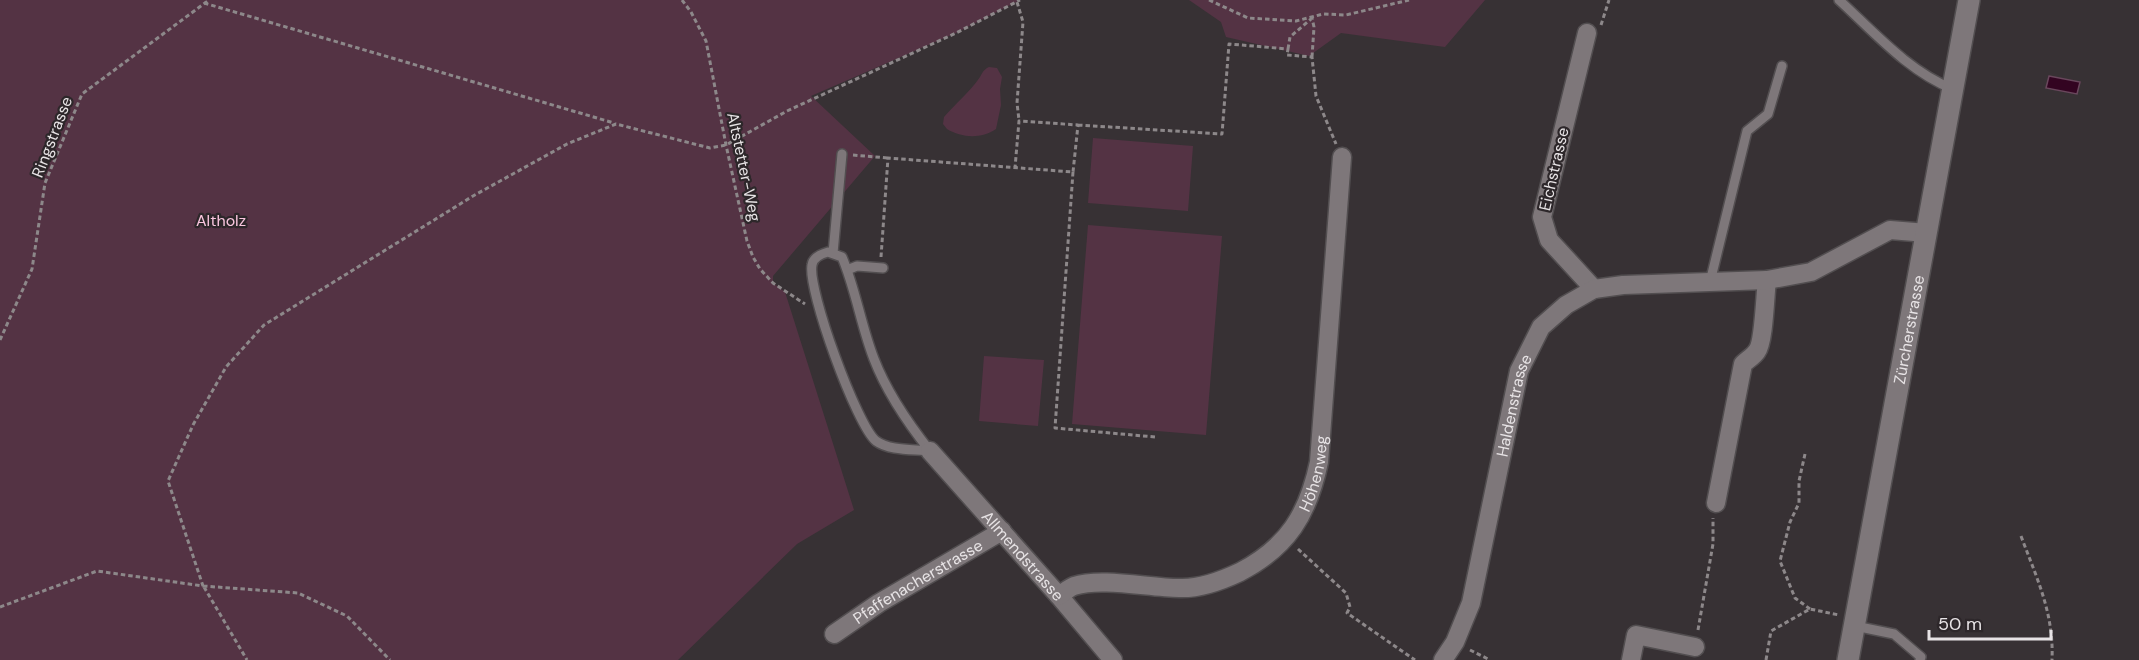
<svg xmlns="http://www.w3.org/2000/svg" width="2139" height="660" font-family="'DM Sans',sans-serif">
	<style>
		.green { fill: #543344 }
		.water { fill: #330421; stroke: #69475c; stroke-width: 1.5 }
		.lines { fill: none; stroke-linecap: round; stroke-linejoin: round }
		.service-casing { stroke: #524e50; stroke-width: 12 }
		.minor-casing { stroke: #524e50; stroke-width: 21 }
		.tertiary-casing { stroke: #524e50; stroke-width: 24 }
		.path { stroke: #8d888a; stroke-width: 3; stroke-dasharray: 4.5 3; stroke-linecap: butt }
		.service { stroke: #7e777a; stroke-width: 9 }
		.minor { stroke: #7e777a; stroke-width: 18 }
		.tertiary { stroke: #7e777a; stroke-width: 21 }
		.labels { text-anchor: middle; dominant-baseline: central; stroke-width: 4.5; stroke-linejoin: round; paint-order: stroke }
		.street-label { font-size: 16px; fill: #e7e3e5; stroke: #2d272a }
		.park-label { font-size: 16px; fill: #f9c5de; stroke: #2d272a }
	</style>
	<rect width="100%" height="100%" fill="#373134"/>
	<path class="green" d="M0 0H1020L956 33 811 96 875 156 773 276V283L785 292 854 510 797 544 678 660H0Z
		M1189 0H1485L1445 47 1341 33 1309 56 1226 37 1221 22Z
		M989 67 997 68 1002 77 1000 89 1001 105 996 129C981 139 962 138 947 129L943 124 944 117C955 104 970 92 980 77 983 72 983 70 989 67Z
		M1093 138 1193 146 1188 211 1088 203Z
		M1088 225 1222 236 1206 435 1072 424Z
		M984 356 1044 360 1038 426 979 421Z"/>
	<path class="water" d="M2049 76 2080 82 2077 94 2046 88Z"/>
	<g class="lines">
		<defs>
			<path id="service" d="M1839 0C1873 31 1909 72 1953 89
				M828 252 842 257C856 290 861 326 874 359 887 393 907 422 930 451 913 449 890 451 876 441 857 426 807 289 812 265 813 257 821 254 828 252Z
				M833 253 842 154
				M847 270 857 266 883 268
				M1710 282 1747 131 1768 114 1782 66
				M1855 626 1894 634 1921 657 1920 660"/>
			<g id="minor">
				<path d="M1587 33 1542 217 1549 240 1594 289"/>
				<path id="s1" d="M930 451 1059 596 1113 660"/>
				<path d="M1716 503 1743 364C1747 360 1754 356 1757 351 1764 342 1765 295 1767 280"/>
				<path id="s2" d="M1059 596C1064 592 1069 588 1074 586 1102 577 1149 588 1179 588 1200 589 1221 581 1240 572 1288 547 1308 514 1319 462L1342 157"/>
				<path id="s3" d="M834 634 879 603 1002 531"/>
				<path id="s4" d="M1443 660 1455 642 1471 603 1519 371 1541 327 1566 305 1594 289 1623 285 1767 280 1811 272 1890 230 1927 233"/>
				<path d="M1631 660 1636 635 1695 647"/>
			</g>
			<g id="tertiary">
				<path id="s5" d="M1848 660 1969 0"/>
			</g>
		</defs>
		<use href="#service" class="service-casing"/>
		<use href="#minor" class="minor-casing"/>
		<use href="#tertiary" class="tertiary-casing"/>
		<path class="path" d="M682 0 691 12 706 41 726 145 747 241 753 257 760 269 773 283 805 304
			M1209 0 1248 18 1296 21 1323 14 1346 15 1409 0
			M1017 2 1023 22 1017 103 1019 120
			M204 3 614 123
			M1601 25 1609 0
			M1288 49 1290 37 1311 19
			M1312 57 1314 27 1312 18
			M1078 125 1222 134 1229 44 1288 49 1287 55 1312 57 1316 96 1336 144
			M853 155 888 158
			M1073 172 1055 428 1155 437
			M881 257 888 158 1073 172 1078 125 1019 121 1015 168
			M0 340 32 269 45 183 82 94 209 0
			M1805 454 1799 481V503L1790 522 1780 561 1795 598 1810 609
			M2021 536C2037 579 2054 613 2052 660
			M1298 549 1346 593 1350 607 1347 613 1415 660
			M203 586 298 593 347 616 390 660
			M204 587 247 660
			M0 607 97 571 203 586 168 481 193 425 226 367 264 325 473 196 567 144 616 124 710 148 726 145 787 111 956 33 1020 0
			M1698 630 1713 544V518
			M1470 650 1490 660
			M1766 660 1771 631 1810 609 1839 615"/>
		<use href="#service" class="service"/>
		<use href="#minor" class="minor"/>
		<use href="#tertiary" class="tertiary"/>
	</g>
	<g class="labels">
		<g class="street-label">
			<text transform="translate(52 137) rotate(-69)">Ringstrasse</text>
			<text transform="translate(744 167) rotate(78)">Altstetter-Weg</text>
			<text transform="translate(1554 169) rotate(-77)">Eichstrasse</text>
			<text stroke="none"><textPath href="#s5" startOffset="336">Zürcherstrasse</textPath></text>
			<text stroke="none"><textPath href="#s4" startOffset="266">Haldenstrasse</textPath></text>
			<text stroke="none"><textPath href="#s2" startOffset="316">Höhenweg</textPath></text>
			<text stroke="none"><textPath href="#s1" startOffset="140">Allmendstrasse</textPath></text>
			<text stroke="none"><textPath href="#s3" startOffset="99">Pfaffenacherstrasse</textPath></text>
		</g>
		<g class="park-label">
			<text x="221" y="220">Altholz</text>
		</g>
	</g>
	<path d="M1929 630v9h122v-9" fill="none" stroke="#e7e3e5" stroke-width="3"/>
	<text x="1938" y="630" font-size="18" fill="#e7e3e5" stroke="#2d272a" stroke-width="4.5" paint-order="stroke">50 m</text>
</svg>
